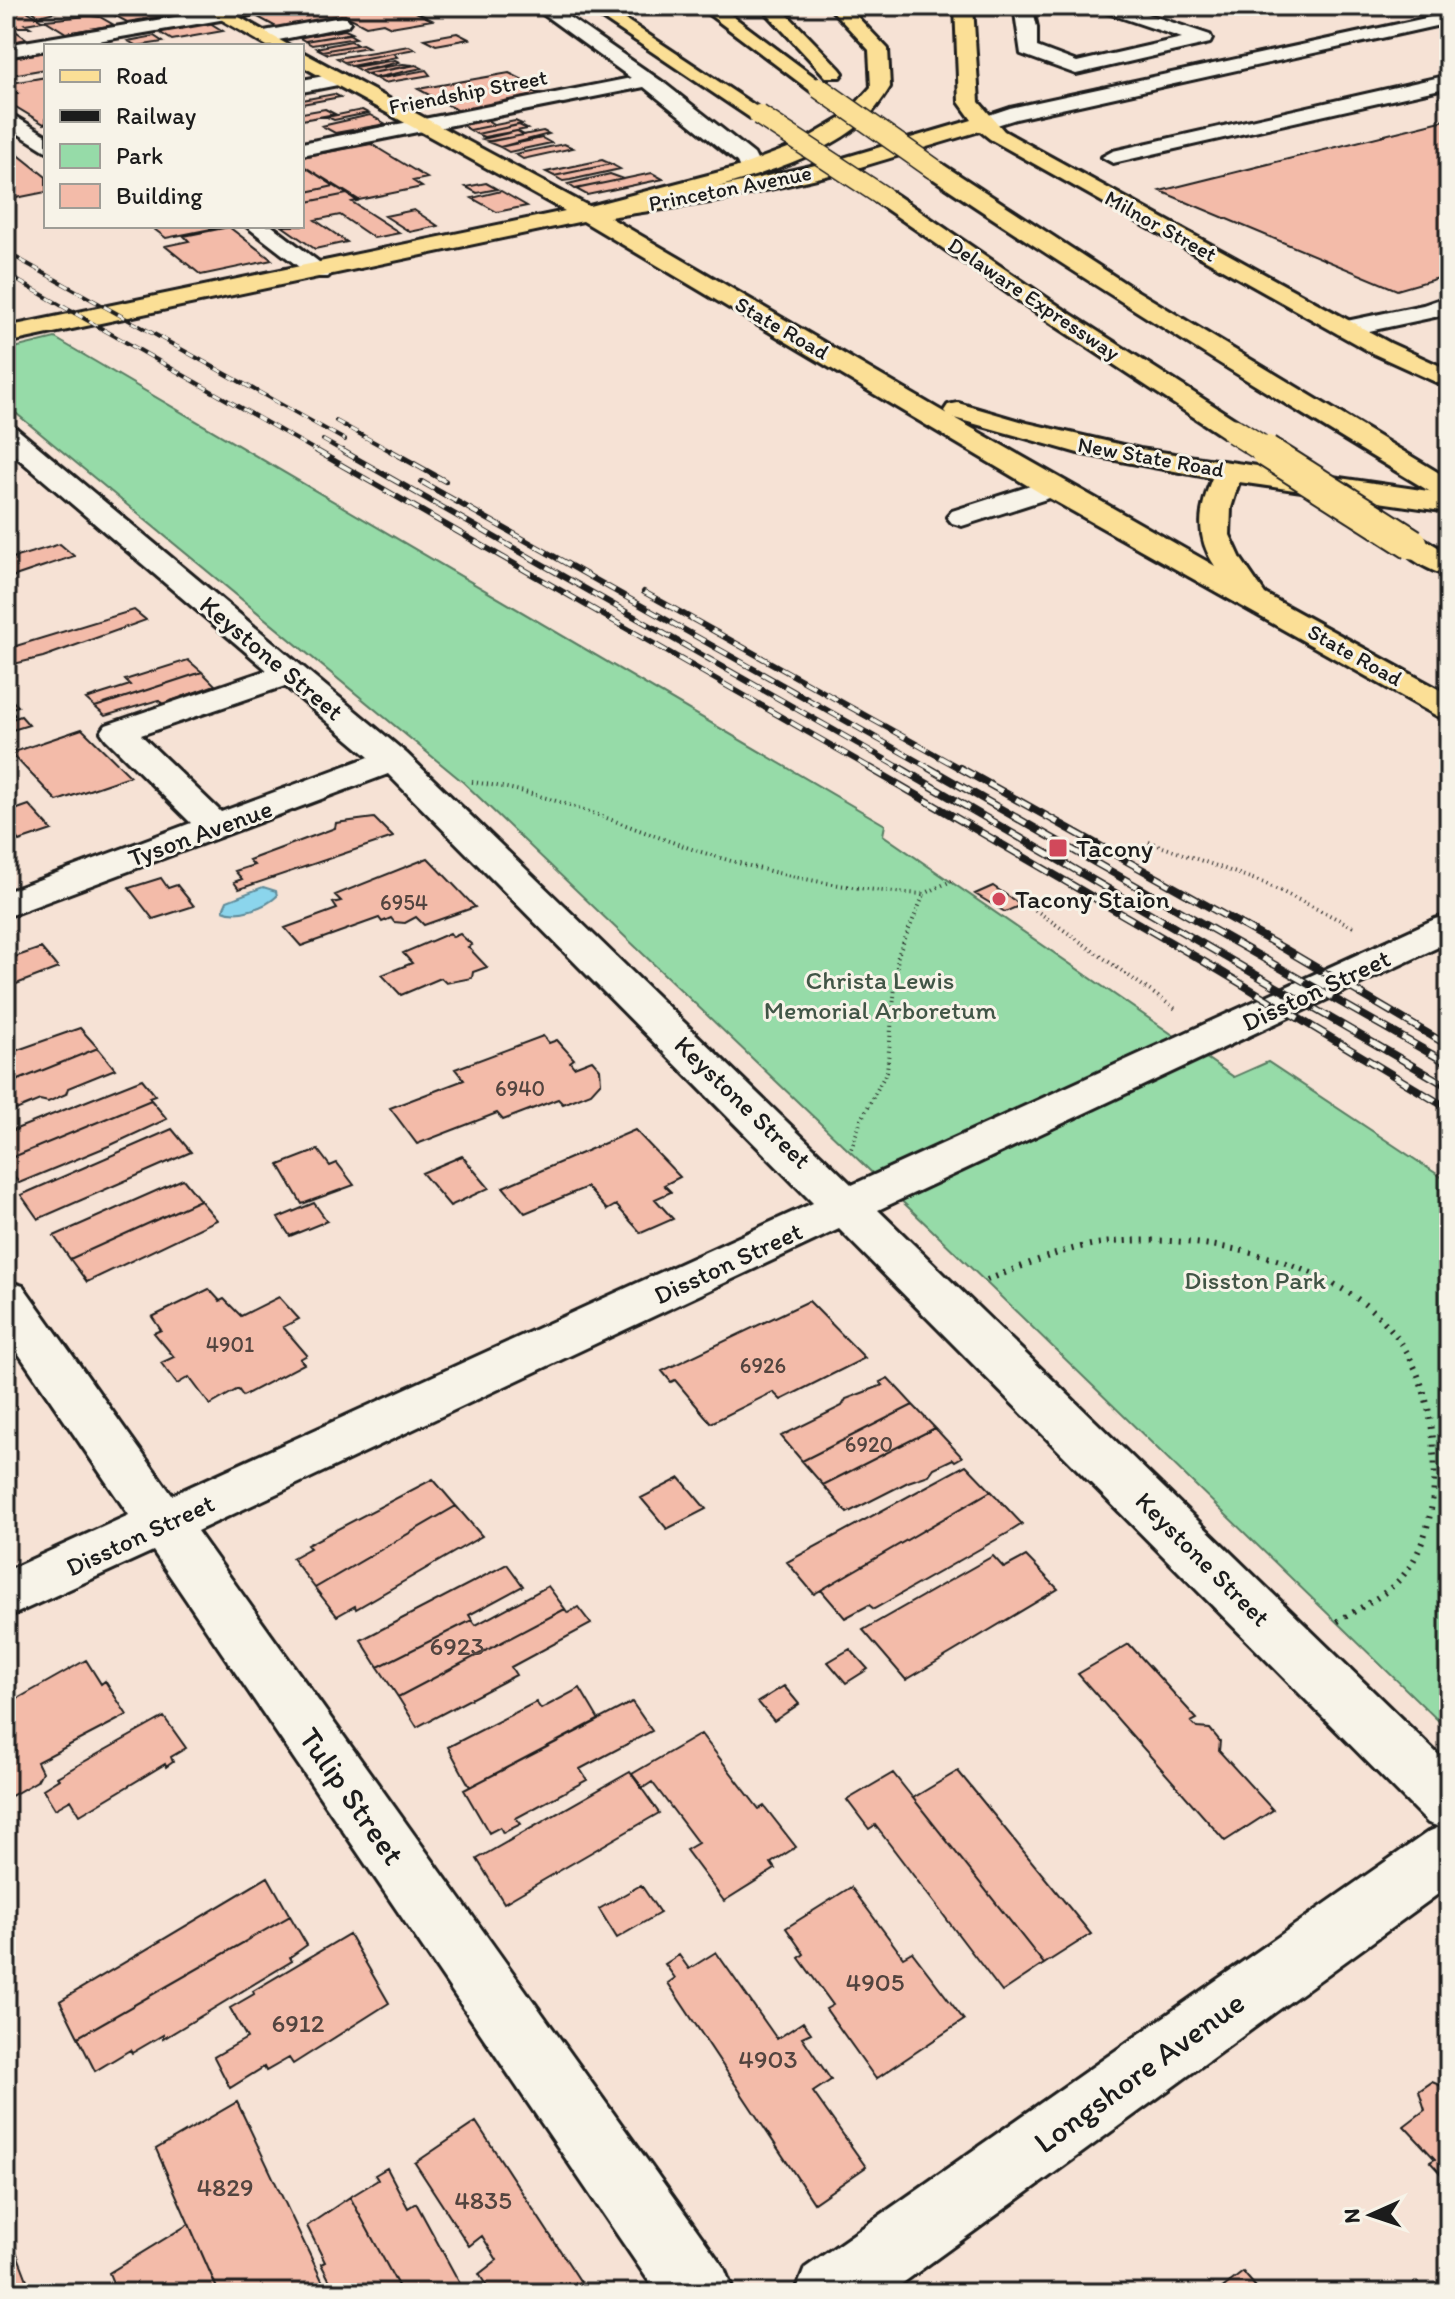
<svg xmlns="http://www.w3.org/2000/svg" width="1455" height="2299" font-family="Itim,sans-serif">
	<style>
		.green { fill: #96dba8; stroke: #597c62; stroke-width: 2 }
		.water { fill: #8bd5ec; stroke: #5f8b99; stroke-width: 2 }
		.building { fill: #f3bba9; stroke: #1c1c1c; stroke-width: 2 }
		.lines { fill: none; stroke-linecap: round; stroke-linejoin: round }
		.minor-casing { stroke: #1c1c1c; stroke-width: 6 }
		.major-casing { stroke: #1c1c1c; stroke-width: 6 }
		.highway-casing { stroke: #1c1c1c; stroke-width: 6 }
		.path-far1 { stroke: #1c1c1c; stroke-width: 4; stroke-dasharray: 1 4; stroke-linecap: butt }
		.path { stroke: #1c1c1c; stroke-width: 6; stroke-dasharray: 2 7; stroke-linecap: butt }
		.minor { fill: #f7f3e8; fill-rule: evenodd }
		.major { fill: #fbdf96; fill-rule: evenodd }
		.highway { fill: #fbdf96; fill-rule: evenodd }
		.rail-far2-casing { stroke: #1c1c1c; stroke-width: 4 }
		.rail-far1-casing { stroke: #1c1c1c; stroke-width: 6 }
		.rail-casing { stroke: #1c1c1c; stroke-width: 8 }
		.rail-far2 { stroke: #f7f3e8; stroke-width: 3; stroke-dasharray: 8; stroke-linecap: butt }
		.rail-far1 { stroke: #f7f3e8; stroke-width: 4; stroke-dasharray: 13; stroke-linecap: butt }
		.rail { stroke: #f7f3e8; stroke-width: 5; stroke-dasharray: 16; stroke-linecap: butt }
		.highway-bridge-far2-casing { stroke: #1c1c1c; stroke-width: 23; stroke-linecap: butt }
		.highway-bridge-far1-casing { stroke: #1c1c1c; stroke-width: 28; stroke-linecap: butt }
		.highway-bridge-casing { stroke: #1c1c1c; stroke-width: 35; stroke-linecap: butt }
		.highway-bridge-far2 { stroke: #fbdf96; stroke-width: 20 }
		.highway-bridge-far1 { stroke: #fbdf96; stroke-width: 25 }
		.highway-bridge { stroke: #fbdf96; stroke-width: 31 }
		.poi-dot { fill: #d1495b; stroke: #f7f3e8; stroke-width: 3 }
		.labels { text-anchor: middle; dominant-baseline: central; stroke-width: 6; stroke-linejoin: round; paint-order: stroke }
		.far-street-label { font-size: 22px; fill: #1c1c1c; stroke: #f7f3e8 }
		.number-label { font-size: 22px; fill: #52443f }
		.street-label { font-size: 26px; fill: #1c1c1c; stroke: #f7f3e8 }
		.poi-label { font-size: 26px; fill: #1c1c1c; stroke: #f7f3e8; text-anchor: start }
		.park-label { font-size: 26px; fill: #415546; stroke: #f7f3e8 }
		.near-number-label { font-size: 26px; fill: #52443f }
		.near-street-label { font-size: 32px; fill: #1c1c1c; stroke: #f7f3e8 }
	</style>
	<rect width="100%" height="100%" fill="#f6e2d5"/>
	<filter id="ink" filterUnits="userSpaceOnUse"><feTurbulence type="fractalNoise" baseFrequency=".0125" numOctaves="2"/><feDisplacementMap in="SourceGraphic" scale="16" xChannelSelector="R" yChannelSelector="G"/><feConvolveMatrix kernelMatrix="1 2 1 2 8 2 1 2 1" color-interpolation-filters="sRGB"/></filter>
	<g filter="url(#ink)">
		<path class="green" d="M55 338 885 825 883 835 1234 1077 1268 1062 1449 1182V1731L932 1230 463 782 6 405V350Z"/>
		<path class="water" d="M263 887 276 891 277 896C266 907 238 917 223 910L227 901Z"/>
		<path class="building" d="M35 6H73L75 7 39 16 27 7Z
			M319 6H414L406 7 432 20 391 27 383 23 366 26 345 15 278 28 256 16Z
			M22 8 43 21 25 24 30 27H11L6 22V10Z
			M179 8 187 12 127 22 112 14Z
			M88 16 100 17 114 25 66 33 45 20Z
			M210 23 223 31 172 40 159 32Z
			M11 28 27 39 13 42 6 37V29Z
			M345 30 352 33 305 41 298 37Z
			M457 33 469 39 436 45 424 39Z
			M349 34 356 38 312 45 305 41Z
			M154 36 163 42 137 46 128 41Z
			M351 41 357 45 322 51 316 48Z
			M362 44 368 47 328 54 322 51Z
			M409 46 415 49 344 62 337 58Z
			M46 52V69L6 76V59Z
			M393 53 397 57 351 66 344 62Z
			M395 60 399 62 361 71 354 67Z
			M403 64 413 65 366 74 361 71Z
			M416 65 422 68 374 78 366 74Z
			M426 70 430 75 384 83 377 79Z
			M509 73 529 83 520 85 536 93H546L459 111 418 89Z
			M46 77V123L44 124 6 101V95L18 93 6 84Z
			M334 94 340 97 302 104V100Z
			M325 109 335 114 302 120V113Z
			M362 110 368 113 334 120 327 117Z
			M370 115 386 124 335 133 322 126Z
			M485 119 495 125 470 130 460 124Z
			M1449 119V275L1397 290 1160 191Z
			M515 121 522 124 477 134 470 130Z
			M519 125 527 129 484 137 477 134Z
			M517 131 524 135 490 141 483 139Z
			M543 131 549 134 500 147 488 142Z
			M542 138 551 143 509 152 500 147Z
			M371 144 427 178 413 181 422 187 359 200 302 165V157Z
			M564 144 573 148 523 159 515 154Z
			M11 149 46 177V192L6 200V150Z
			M602 160 611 164 554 176 546 172Z
			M611 164 620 169 570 180 563 181 554 176Z
			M302 165 334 186 302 193Z
			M652 173 663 179 587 195 576 189Z
			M610 174 624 179 575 189 568 184Z
			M486 183 497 189 477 193 466 187Z
			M334 186 347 194 302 203V193Z
			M501 191 527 206 497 212 472 198Z
			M347 194 357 201 352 202 400 233 374 238 340 215 315 220 347 242 315 249 282 226H302V203Z
			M414 210 438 226 410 232 385 216Z
			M167 226H226L166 238 154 229Z
			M229 227 272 260 201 275 165 246 189 241 184 236Z
			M60 544 74 556 6 579V560Z
			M134 610 146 620 43 657 14 664 6 656V649Z
			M188 660 202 672 95 707 86 699 130 685 125 680Z
			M202 672 215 685 163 704 158 700 105 716 95 707Z
			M6 695 18 706 9 709 15 715 6 718Z
			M21 716 29 725 6 732V721Z
			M82 729 130 776 57 801 11 753Z
			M29 805 52 830 19 841 6 826V813Z
			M374 818 393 837 239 889 234 882 242 879 235 871 254 865 249 860 335 828 336 823Z
			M428 858 475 907 424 925 416 917 405 923 394 922 391 918 382 922 379 918 301 946 285 928 337 909 333 903 341 901 335 895Z
			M161 878 168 888 177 885 194 906 153 919 129 888Z
			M993 886 1021 905 1005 912 975 894Z
			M450 933 453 937 460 934 472 945 468 947 487 967 473 972 472 978 446 983 441 978 401 995 382 975 412 963 403 953Z
			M41 948 58 968 6 988V960Z
			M80 1028 98 1048 6 1085 9 1053Z
			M543 1036 549 1043 557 1040 574 1059 570 1062 574 1067 592 1060 600 1069 601 1082 591 1093 563 1104 558 1099 503 1120 497 1113 417 1144 390 1108 464 1080 455 1069Z
			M98 1048 115 1069 68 1088 66 1094 48 1102 40 1100 6 1114V1085Z
			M142 1079 155 1095 149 1097 151 1100 6 1160V1133Z
			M151 1100 167 1119 111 1145 19 1183 6 1165V1160Z
			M172 1129 191 1152 38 1219 21 1195Z
			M635 1130 680 1177 664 1185 671 1192 655 1199 673 1219 641 1233 616 1205 607 1210 587 1187 525 1213 503 1187Z
			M318 1150 330 1166 337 1163 354 1185 302 1204 279 1165Z
			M462 1156 489 1188 450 1206 422 1173Z
			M183 1179 200 1200 70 1259 54 1236Z
			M200 1200 217 1220 87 1282 70 1259Z
			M314 1203 327 1221 290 1236 278 1218Z
			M209 1289 220 1301 224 1299 241 1316 279 1297 299 1319 283 1327 307 1355 300 1359 304 1364 243 1396 238 1389 210 1405 189 1377 177 1384 161 1363 174 1357 154 1333 161 1330 152 1317Z
			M809 1301 865 1358 781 1400 773 1392 711 1423 675 1380 671 1382 662 1371Z
			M888 1378 913 1405 802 1461 781 1436 842 1406 846 1399 883 1385 880 1382Z
			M913 1405 935 1428 823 1485 802 1461Z
			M935 1428 962 1457 955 1461 953 1459 934 1468 929 1475 908 1482 847 1513 823 1485Z
			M966 1465 991 1491 814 1594 787 1562Z
			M680 1478 706 1509 667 1529 641 1498Z
			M433 1479 456 1506 315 1588 292 1558 310 1548 307 1545Z
			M991 1491 1022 1524 1008 1533 874 1609 869 1605 845 1618 821 1590Z
			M456 1506 482 1536 356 1609 355 1606 337 1616 315 1588Z
			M993 1556 1004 1568 1026 1556 1058 1589 906 1680 863 1630Z
			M507 1564 523 1586 469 1615 472 1620 378 1667 361 1640Z
			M548 1586 565 1609 398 1697 378 1667 472 1620 476 1625Z
			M578 1607 591 1624 511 1667 516 1675 417 1727 398 1697 565 1609 568 1613Z
			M1129 1644 1197 1719 1191 1722 1197 1728 1210 1729 1220 1741 1219 1751 1273 1810 1225 1841 1078 1674Z
			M850 1649 868 1669 846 1683 828 1662Z
			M86 1660 101 1684 105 1681 127 1715 37 1762 42 1772 37 1781 6 1799V1679L17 1699Z
			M784 1686 799 1704 774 1721 758 1702Z
			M580 1688 599 1720 470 1787 448 1747 536 1702 541 1709Z
			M632 1702 652 1731 580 1769 587 1780 516 1818 521 1824 503 1833 500 1827 489 1833 464 1790Z
			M164 1717 186 1748 171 1757 173 1762 166 1767 165 1764 80 1815 71 1800 55 1809 43 1789 59 1779 57 1777Z
			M701 1734 759 1809 764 1806 796 1847 771 1863 775 1869 724 1901 686 1850 698 1843 652 1782 643 1788 632 1774Z
			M958 1771 1091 1934 1044 1964 913 1798Z
			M630 1772 659 1813 504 1903 477 1859Z
			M893 1773 1044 1964 1002 1992 875 1825 869 1829 847 1800Z
			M268 1877 290 1916 78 2037 60 2001Z
			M641 1885 660 1913 617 1938 599 1909Z
			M851 1887 903 1957 912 1952 964 2020 876 2079 826 2009 833 2005 799 1958 804 1954 786 1928Z
			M290 1916 307 1945 290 1957 292 1961 163 2039V2035L132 2053 130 2050 95 2071 78 2037Z
			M349 1934 389 2003 293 2064 289 2058 266 2071 264 2067 230 2088 214 2057 247 2038 230 2008 254 1994 253 1991Z
			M716 1952 777 2039 803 2022 811 2033 802 2037 831 2080 813 2092 866 2167 814 2203 668 1983 675 1978 665 1964 679 1955 689 1969Z
			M1432 2082 1449 2089V2183L1430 2162 1435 2159 1404 2126 1425 2110 1419 2091Z
			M237 2102 328 2293H219L156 2149Z
			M476 2122 588 2293H491L479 2274 497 2260 482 2236 469 2246 415 2163Z
			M387 2168 408 2208 416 2203 465 2293H402L350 2197 378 2180 375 2175Z
			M350 2197 402 2293H336L321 2264 325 2262 307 2226Z
			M189 2224 219 2293H117L109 2273Z
			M6 2225 32 2293H6Z
			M1243 2272 1261 2293H1216Z"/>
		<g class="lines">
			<defs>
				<path id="minor" d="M241 6H282L273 11 69 46H46V50L6 57V45Z
					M532 6H553L664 83 754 154 762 170 759 175H743L737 162 644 87 302 155V143L631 78Z
					M1014 6H1032L1037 27V47L1077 62 1182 38 1099 10 1096 6H1123L1210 35 1212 39 1210 43 1076 74 1021 54Z
					M1449 13V23L1016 119 984 129 974 123 977 119 1010 108Z
					M341 17 347 18 350 22 347 26 264 43 255 37 264 31Z
					M341 73 351 79 348 83 302 92V80Z
					M1449 75V87L1113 163 1102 157 1113 151Z
					M6 111 46 135V151L6 126Z
					M246 226H272L332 272 328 277H312Z
					M1449 296V312L1439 316 1346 336 1337 333 1333 328 1337 323 1423 305Z
					M6 426 16 428 406 753 852 1185 1435 919 1449 915V942L878 1210 1449 1765V1886L889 2293H795L805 2268 1428 1832 1440 1827 1428 1823 839 1229 197 1531 724 2268 734 2293H657L153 1551 6 1618V1571L129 1515 6 1335V1281L23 1286 172 1495 813 1203 388 774 6 917V892L191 823 106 739 101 732 106 725 267 670 6 448ZM285 686 369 757 221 812 141 735Z
					M1052 479 1062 482 1066 488 1062 494 962 526 952 523 947 517 952 511Z"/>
				<path id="major" d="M198 6H220L290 46H267Z
					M955 6H973L979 102 1004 131 1390 343 1449 370V388L1372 353 990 139 980 131 847 171 723 200 609 217 947 414 944 411 948 405 958 403 1027 423 1140 449 1449 494V512L1239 482 1231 508 1230 535 1241 559 1265 594 1449 695V719L1437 716 1042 494 583 221 6 343V327L565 211 302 66V52L590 207 723 186 833 161 972 120 959 102ZM954 418 1078 453 1212 478C1199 510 1195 536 1215 566Z"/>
				<path id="highway" d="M584 6H605L769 115 766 119H752Z
					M698 6H719L829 88 819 94 812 92Z
					M760 6H779L840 69 843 73 840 77H826Z
					M828 6H847L888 49 890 87C882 100 871 116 859 125 809 167 701 192 637 208 620 213 596 223 578 219L575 214 578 209 735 168 796 145 845 116 871 87 869 50Z
					M934 163 942 164 1134 289 1449 479V500L1439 497C1266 393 1094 287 926 174L923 169Z
					M884 190 892 192 1069 313 1244 425 1248 431 1244 437 1234 439 1224 437 1051 323 876 202 873 197Z
					M1412 535 1423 538 1449 554V576C1432 572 1407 559 1397 544L1401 538Z"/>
			</defs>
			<use href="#minor" class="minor-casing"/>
			<use href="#major" class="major-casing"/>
			<use href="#highway" class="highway-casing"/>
			<path class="path-far1" d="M472 782C550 792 621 825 695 850 770 874 845 890 924 894L898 955 887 1071 861 1120 851 1150
				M1149 842 1264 883 1356 928
				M924 894 953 880
				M1027 904 1177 1010"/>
			<path class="path" d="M987 1280C1023 1266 1058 1250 1096 1244 1189 1230 1333 1256 1394 1333 1420 1366 1432 1411 1434 1452 1437 1493 1429 1548 1400 1579 1382 1598 1357 1609 1335 1623"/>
			<use href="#minor" class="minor"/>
			<use href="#major" class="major"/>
			<use href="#highway" class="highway"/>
			<defs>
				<path id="rail-far2" d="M6 252 345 440
					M6 274 320 453
					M336 421 394 453
					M323 440 346 453"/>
				<path id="rail-far1" d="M317 451 874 770
					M343 451 904 770
					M391 451 445 481
					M422 482 933 770
					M644 592 963 770"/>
				<path id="rail" d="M870 768 1220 971 1449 1109
					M900 768 1449 1087
					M929 768 1449 1064
					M960 768 1283 948 1449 1046"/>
			</defs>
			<use href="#rail-far2" class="rail-far2-casing"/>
			<use href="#rail-far1" class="rail-far1-casing"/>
			<use href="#rail" class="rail-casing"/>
			<use href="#rail-far2" class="rail-far2"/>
			<use href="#rail-far1" class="rail-far1"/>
			<use href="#rail" class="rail"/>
			<defs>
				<path id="highway-bridge-far2" d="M819 88 934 169
					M759 115 884 197"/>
				<path id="highway-bridge-far1" d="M1234 431 1269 453"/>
				<path id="highway-bridge" d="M1266 451 1412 544"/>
			</defs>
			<use href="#highway-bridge-far2" class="highway-bridge-far2-casing"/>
			<use href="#highway-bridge-far1" class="highway-bridge-far1-casing"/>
			<use href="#highway-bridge" class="highway-bridge-casing"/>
			<use href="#highway-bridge-far2" class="highway-bridge-far2"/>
			<use href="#highway-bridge-far1" class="highway-bridge-far1"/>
			<use href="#highway-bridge" class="highway-bridge"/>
		</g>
	</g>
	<g class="poi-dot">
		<rect x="1048" y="838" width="20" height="20" rx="4"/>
		<circle cx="999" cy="899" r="8"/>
	</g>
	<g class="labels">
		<g class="far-street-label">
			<text transform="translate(468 92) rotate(-11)">Friendship Street</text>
			<text transform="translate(730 188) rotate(-11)">Princeton Avenue</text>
			<text transform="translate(1161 226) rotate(29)">Milnor Street</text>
			<text transform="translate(1034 299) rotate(34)">Delaware Expressway</text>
			<text transform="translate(782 328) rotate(30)">State Road</text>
			<text transform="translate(1151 457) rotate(10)">New State Road</text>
			<text transform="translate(1355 655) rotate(29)">State Road</text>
		</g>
		<g class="number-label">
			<text x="404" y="902">6954</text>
			<text x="520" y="1088">6940</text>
			<text x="230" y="1344">4901</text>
			<text x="763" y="1365">6926</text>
			<text x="869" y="1444">6920</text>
		</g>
		<g class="street-label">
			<text transform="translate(272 658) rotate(40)">Keystone Street</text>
			<text transform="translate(200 833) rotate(-20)">Tyson Avenue</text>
			<text transform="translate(1316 990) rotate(-25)">Disston Street</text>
			<text transform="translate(743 1102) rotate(44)">Keystone Street</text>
			<text transform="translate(728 1263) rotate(-25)">Disston Street</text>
			<text transform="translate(140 1535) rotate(-25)">Disston Street</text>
			<text transform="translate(1203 1559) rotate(45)">Keystone Street</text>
		</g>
		<g class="poi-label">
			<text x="1076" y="848">Tacony</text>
			<text x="1015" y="899">Tacony Staion</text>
		</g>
		<g class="park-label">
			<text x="880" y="980">Christa Lewis<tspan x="880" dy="30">Memorial Arboretum</tspan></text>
			<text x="1255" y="1280">Disston Park</text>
		</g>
		<g class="near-number-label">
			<text x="457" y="1646">6923</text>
			<text x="875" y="1982">4905</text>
			<text x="298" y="2023">6912</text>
			<text x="768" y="2059">4903</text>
			<text x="225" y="2187">4829</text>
			<text x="483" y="2200">4835</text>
		</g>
		<g class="near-street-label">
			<text transform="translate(352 1796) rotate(55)">Tulip Street</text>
			<text transform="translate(1139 2072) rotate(-36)">Longshore Avenue</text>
		</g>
	</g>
	<rect width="1455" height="2299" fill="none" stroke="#f7f3e8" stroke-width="32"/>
	<rect x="16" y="16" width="1423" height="2267" fill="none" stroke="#1c1c1c" stroke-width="3" filter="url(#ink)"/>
	<rect x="44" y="44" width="260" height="184" fill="#f7f3e8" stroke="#9f9d96" stroke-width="2"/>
	<rect x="60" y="70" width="40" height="12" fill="#fbdf96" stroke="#9f9d96" stroke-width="2"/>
	<text x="116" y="84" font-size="24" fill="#1c1c1c">Road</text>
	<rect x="60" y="110" width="40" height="12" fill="#1c1c1c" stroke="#9f9d96" stroke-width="2"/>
	<text x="116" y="124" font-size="24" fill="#1c1c1c">Railway</text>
	<rect x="60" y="144" width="40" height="24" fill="#96dba8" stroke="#9f9d96" stroke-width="2"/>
	<text x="116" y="164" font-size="24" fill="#1c1c1c">Park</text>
	<rect x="60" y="184" width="40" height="24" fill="#f3bba9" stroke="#9f9d96" stroke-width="2"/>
	<text x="116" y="204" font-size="24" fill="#1c1c1c">Building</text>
	<g transform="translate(1371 2215) rotate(267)" stroke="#f7f3e8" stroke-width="6" paint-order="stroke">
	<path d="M0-6L14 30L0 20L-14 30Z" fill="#1c1c1c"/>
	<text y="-12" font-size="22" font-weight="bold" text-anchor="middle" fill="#1c1c1c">N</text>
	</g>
</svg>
